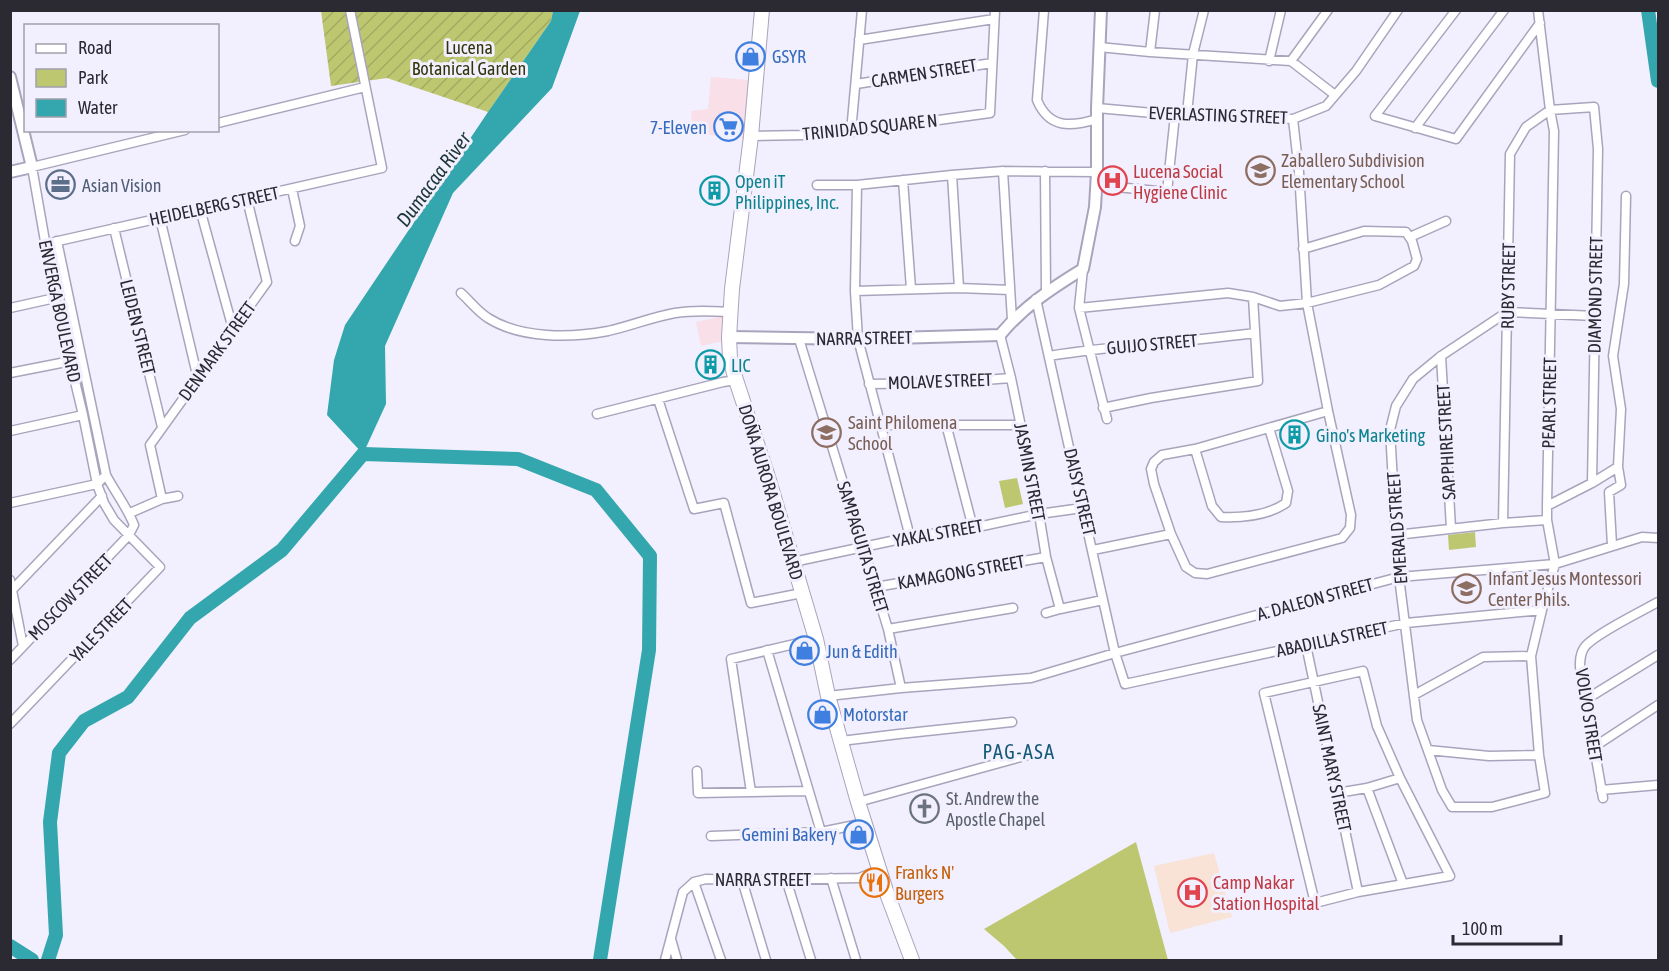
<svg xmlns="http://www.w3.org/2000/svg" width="1669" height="971" font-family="'Asap Condensed',sans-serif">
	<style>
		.commercial { fill: #f9dfe7 }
		.medical { fill: #f9e2d6 }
		.park { fill: #bdc770 }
		.garden { fill: url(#garden-furrows) }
		.water { fill: #33a7ad }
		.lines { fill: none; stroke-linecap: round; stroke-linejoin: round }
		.river { stroke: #33a7ad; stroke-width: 14 }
		.minor-casing { stroke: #a9a4bc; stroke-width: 11 }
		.tertiary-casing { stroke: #a9a4bc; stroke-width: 14 }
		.primary-casing { stroke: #a9a4bc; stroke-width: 16 }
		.minor { stroke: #fff; stroke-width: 8 }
		.tertiary { stroke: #fff; stroke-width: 10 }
		.primary { stroke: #fff; stroke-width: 14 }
		.labels { text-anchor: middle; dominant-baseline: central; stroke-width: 6; stroke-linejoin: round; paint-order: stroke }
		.park-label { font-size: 18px; fill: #32350a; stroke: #f2effe }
		.shop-label { font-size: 18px; fill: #366cbe; stroke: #f2effe; text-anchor: start }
		.street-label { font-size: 18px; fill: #2b2932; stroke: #f2effe }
		.education-label { font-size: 18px; fill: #785e54; stroke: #f2effe; text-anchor: start }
		.health-label { font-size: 18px; fill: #be3a42; stroke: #f2effe; text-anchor: start }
		.culture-label { font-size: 18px; fill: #0d838f; stroke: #f2effe; text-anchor: start }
		.service-label { font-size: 18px; fill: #4e5e75; stroke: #f2effe; text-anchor: start }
		.worship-label { font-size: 18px; fill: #5b616d; stroke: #f2effe; text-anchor: start }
		.food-label { font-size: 18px; fill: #c56008; stroke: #f2effe; text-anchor: start }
		.water-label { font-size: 20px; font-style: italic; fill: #1d3637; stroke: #f2effe }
		.neighbourhood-label { font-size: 20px; letter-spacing: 1.5px; fill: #135975; stroke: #f2effe }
	</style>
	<defs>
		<pattern id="garden-furrows" width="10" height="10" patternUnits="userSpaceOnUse" patternTransform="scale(1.5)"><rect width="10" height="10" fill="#bdc770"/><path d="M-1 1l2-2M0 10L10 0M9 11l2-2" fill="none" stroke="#a3ab61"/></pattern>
	</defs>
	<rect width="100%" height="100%" fill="#f2effe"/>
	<path class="commercial" d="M711 77 749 80 744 138 710 135 693 131 691 111 708 109Z
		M723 316V341L701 346 696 322Z"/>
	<path class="medical" d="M1214 853 1232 917 1170 933 1154 866Z"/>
	<path class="park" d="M1017 478 1023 504 1005 508 999 481Z
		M1475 532 1476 547 1449 550 1448 535Z
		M1136 842 1168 960H1017L1004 946 984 929Z"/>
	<path class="garden" d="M321 11H553L551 21 488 112 387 78 331 86Z"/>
	<path class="water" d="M553 11H580L552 88 453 193 385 346 386 404 363 454 327 415 334 360 345 325 488 112 551 21Z"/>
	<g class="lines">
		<path class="river" d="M1648 10 1658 81
			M363 454 518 459 596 490 650 556 649 650 600 960
			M10 946 32 960
			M48 960 56 935 50 822 59 753 84 721 128 697 190 618 282 550 363 454"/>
		<defs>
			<path id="minor" d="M1044 10 1037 100C1049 129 1071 127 1097 119
				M1456 10 1375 116 1456 139 1540 23
				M1538 10 1550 110 1554 131 1547 506V520L1555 564 1542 610 1531 656 1539 755 1545 793 1492 807H1452L1442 790 1417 720 1399 577 1396 535 1390 430 1396 406 1413 379 1441 356 1507 312 1595 316
				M859 40 994 19
				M1099 47 1150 52 1291 61 1335 95
				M1150 52 1155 10
				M1269 61 1281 10
				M1291 61 1328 10
				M856 84 992 63
				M1097 108 1175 115 1293 119 1326 106 1356 71 1398 10
				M1187 114 1193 54 1204 10
				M1293 119 1299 172 1307 303 1328 411 1351 515 1350 528 1342 538 1207 574 1195 573 1186 567 1171 534 1154 484 1151 469 1154 462 1162 455 1195 449 1328 411
				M218 123 365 87
				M1415 128 1504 10
				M851 132 862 10
				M751 136 806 135 851 132 990 113 995 10
				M1003 171 1012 320
				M1045 171 1046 291
				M952 175 959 288
				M903 180 911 289
				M817 185H857L952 175 1003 171 1097 172
				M857 185 855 291 858 339 910 537
				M1097 185 1167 192 1175 115
				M292 189 300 226 295 241
				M200 209 233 329
				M160 218 198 379
				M114 228 162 427
				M1410 237 1446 221
				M45 244 382 168 350 10
				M1083 269 1079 308 1107 419
				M855 291 959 288 1010 290
				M461 293C470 301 478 312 488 318 521 339 571 338 608 331 631 326 652 317 675 313 693 310 711 311 730 312
				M1036 299 1103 600 1115 653 1125 684 1406 623 1542 610
				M10 308 55 298
				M1079 308 1228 293 1253 297 1280 306 1307 303 1379 285 1414 266 1417 259 1412 241 1406 232 1364 231 1303 249
				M1000 335 1011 378 1039 514 1046 557 1060 609
				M799 339 888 629 901 688
				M1049 356C1117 345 1186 342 1255 333
				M1441 356 1451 528
				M10 373 71 361
				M869 384 945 383 1011 378
				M658 399 694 509 724 503 751 603 802 593
				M1103 408 1151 398 1258 381 1253 297
				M597 414 723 382 736 380
				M946 424 973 528
				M880 425H1020
				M10 431 83 415
				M1195 449 1212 506 1221 517C1244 518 1267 516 1286 503L1288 491 1269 428
				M162 499 150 445 267 282 247 199
				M10 503 97 484 106 475 57 241
				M1547 506 1592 483 1618 467 1621 409 1613 356 1624 284 1626 196
				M130 513 162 499 178 496
				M1503 523 1510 154 1526 127 1550 110 1594 107 1598 149 1592 483
				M1396 535 1503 523 1547 520
				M1612 545 1609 492 1621 485 1618 467
				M1093 550 1171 534
				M793 562 910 537 973 528 1039 514 1082 508
				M10 580 23 646
				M876 587 1046 557
				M12 590 102 496
				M1046 613 1060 609 1103 600
				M888 629 1013 608
				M1306 645 1358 892
				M767 650 821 832
				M10 660 129 535 134 525C127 507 115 492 106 475
				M1363 671 1377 726 1400 778 1450 876 1358 892 1315 903 1264 693Z
				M1414 695 1483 657 1531 656
				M828 696 901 688 1031 678 1115 653 1399 577 1555 564 1642 537 1658 538
				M1585 700 1658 655
				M10 724 160 567 114 520 104 503 97 484 83 415 55 298 32 167 185 130
				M841 741 899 734 1012 722
				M1594 747 1658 705
				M1428 750 1489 756 1539 755
				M697 771 698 793 808 791
				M1367 788 1403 884
				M1601 790 1658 785
				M751 792 731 659 816 639
				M1337 793 1367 788 1400 778
				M1603 798 1580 667C1580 660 1580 654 1584 648 1591 636 1644 610 1658 602
				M858 802 1028 755
				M711 836 821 832 865 823
				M831 878 856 960
				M786 879 811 960
				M742 880 766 960
				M694 882 721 960
				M671 939 677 960
				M665 960 683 892 694 882 706 879 742 880 859 878 879 870"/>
			<path id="tertiary" d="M10 77 32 167 10 172
				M729 337 858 339 1000 335C1023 307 1052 288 1083 269L1095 207 1097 172V108L1101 10"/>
			<path id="primary" d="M762 10 751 136 732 289 729 337 730 359 736 380 768 477 816 639 828 696 858 802 886 891 912 960"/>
		</defs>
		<use href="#minor" class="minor-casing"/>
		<use href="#tertiary" class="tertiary-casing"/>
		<use href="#primary" class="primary-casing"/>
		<use href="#minor" class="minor"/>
		<use href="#tertiary" class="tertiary"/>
		<use href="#primary" class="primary"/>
	</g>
	<defs>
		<symbol id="shop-ring" viewBox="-11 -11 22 22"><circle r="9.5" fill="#f2effe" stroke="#3f7fe0" stroke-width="1.5"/><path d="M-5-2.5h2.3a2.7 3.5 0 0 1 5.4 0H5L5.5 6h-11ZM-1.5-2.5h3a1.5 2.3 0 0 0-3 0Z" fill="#3f7fe0"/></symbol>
		<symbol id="supermarket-ring" viewBox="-11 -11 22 22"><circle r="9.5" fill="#f2effe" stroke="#3f7fe0" stroke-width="1.5"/><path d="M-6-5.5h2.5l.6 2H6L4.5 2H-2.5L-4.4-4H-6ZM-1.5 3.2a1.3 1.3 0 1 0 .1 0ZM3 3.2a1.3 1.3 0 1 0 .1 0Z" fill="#3f7fe0"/></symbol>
		<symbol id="school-ring" viewBox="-11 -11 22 22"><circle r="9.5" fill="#f2effe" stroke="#8d6e63" stroke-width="1.5"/><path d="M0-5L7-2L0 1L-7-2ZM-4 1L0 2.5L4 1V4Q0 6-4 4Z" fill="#8d6e63"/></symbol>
		<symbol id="hospital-ring" viewBox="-11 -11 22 22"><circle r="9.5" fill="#f2effe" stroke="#e0444e" stroke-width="1.5"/><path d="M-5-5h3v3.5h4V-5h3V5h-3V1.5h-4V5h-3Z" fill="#e0444e"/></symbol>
		<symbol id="office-ring" viewBox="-11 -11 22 22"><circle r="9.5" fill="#f2effe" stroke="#5c6f8a" stroke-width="1.5"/><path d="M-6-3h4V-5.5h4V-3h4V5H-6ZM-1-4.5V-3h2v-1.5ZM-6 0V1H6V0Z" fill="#5c6f8a"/></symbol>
		<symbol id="building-ring" viewBox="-11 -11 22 22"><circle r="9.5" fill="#f2effe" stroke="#0f9aa8" stroke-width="1.5"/><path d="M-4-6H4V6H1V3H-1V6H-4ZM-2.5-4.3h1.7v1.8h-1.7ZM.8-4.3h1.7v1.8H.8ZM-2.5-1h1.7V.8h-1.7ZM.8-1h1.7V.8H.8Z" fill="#0f9aa8"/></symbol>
		<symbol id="church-ring" viewBox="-11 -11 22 22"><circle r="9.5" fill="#f2effe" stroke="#6b7280" stroke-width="1.5"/><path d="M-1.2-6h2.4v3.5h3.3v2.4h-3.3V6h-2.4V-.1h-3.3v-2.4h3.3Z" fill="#6b7280"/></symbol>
		<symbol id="restaurant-ring" viewBox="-11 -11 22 22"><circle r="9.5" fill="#f2effe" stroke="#e8710a" stroke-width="1.5"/><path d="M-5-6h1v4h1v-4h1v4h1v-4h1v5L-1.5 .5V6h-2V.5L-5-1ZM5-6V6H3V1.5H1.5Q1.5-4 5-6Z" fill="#e8710a"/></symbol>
	</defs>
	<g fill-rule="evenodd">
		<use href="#shop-ring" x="734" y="40" width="33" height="33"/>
		<use href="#supermarket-ring" x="712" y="110" width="33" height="33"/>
		<use href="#school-ring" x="1244" y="154" width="33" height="33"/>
		<use href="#hospital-ring" x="1096" y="164" width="33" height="33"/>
		<use href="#office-ring" x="44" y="168" width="33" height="33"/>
		<use href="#building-ring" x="698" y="174" width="33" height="33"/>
		<use href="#building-ring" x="694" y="348" width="33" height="33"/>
		<use href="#school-ring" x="810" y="416" width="33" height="33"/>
		<use href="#building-ring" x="1278" y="418" width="33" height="33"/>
		<use href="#school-ring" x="1450" y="572" width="33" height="33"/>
		<use href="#shop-ring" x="788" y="634" width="33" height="33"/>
		<use href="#shop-ring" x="806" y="698" width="33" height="33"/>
		<use href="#church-ring" x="908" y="792" width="33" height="33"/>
		<use href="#shop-ring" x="842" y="818" width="33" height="33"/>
		<use href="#restaurant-ring" x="858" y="866" width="33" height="33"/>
		<use href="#hospital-ring" x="1176" y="876" width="33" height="33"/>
	</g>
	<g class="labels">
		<g class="park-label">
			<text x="469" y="47">Lucena<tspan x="469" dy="21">Botanical Garden</tspan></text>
		</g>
		<g class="shop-label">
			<text x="772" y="56">GSYR</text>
			<text x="707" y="127" text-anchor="end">7-Eleven</text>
			<text x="826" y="651">Jun &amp; Edith</text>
			<text x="843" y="714">Motorstar</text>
			<text x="837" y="834" text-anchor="end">Gemini Bakery</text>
		</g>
		<g class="street-label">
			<text transform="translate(924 73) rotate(-9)">CARMEN STREET</text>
			<text transform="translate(1218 115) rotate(2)">EVERLASTING STREET</text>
			<text transform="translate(870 127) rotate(-6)">TRINIDAD SQUARE N</text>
			<text transform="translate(214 206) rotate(-12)">HEIDELBERG STREET</text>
			<text transform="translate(1508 286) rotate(-89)">RUBY STREET</text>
			<text transform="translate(1595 295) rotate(-89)">DIAMOND STREET</text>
			<text transform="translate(60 311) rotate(78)">ENVERGA BOULEVARD</text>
			<text transform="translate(138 327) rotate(76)">LEIDEN STREET</text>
			<text transform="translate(864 338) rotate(-1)">NARRA STREET</text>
			<text transform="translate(1152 344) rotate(-5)">GUIJO STREET</text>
			<text transform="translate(217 351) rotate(-54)">DENMARK STREET</text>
			<text transform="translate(940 381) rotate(-2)">MOLAVE STREET</text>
			<text transform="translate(1549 403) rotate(-89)">PEARL STREET</text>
			<text transform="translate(1446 442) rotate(-93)">SAPPHIRE STREET</text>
			<text transform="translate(1030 472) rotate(79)">JASMIN STREET</text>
			<text transform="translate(771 492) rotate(73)">DOÑA AURORA BOULEVARD</text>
			<text transform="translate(1080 492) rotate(77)">DAISY STREET</text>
			<text transform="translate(1397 528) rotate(-94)">EMERALD STREET</text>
			<text transform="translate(938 533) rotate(-10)">YAKAL STREET</text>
			<text transform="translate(863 547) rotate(73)">SAMPAGUITA STREET</text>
			<text transform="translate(961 572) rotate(-10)">KAMAGONG STREET</text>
			<text transform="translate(70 597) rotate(-46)">MOSCOW STREET</text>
			<text transform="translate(1315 599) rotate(-15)">A. DALEON STREET</text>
			<text transform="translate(101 630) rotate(-46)">YALE STREET</text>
			<text transform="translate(1332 639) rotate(-12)">ABADILLA STREET</text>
			<text transform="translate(1589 715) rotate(81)">VOLVO STREET</text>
			<text transform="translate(1332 768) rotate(78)">SAINT MARY STREET</text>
			<text x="763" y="879">NARRA STREET</text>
		</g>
		<g class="education-label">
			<text x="1281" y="160">Zaballero Subdivision<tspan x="1281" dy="21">Elementary School</tspan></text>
			<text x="848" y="422">Saint Philomena<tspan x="848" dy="21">School</tspan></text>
			<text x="1488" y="578">Infant Jesus Montessori<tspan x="1488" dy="21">Center Phils.</tspan></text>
		</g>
		<g class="health-label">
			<text x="1133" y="171">Lucena Social<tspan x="1133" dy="21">Hygiene Clinic</tspan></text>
			<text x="1213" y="882">Camp Nakar<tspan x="1213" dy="21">Station Hospital</tspan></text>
		</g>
		<g class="culture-label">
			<text x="735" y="181">Open iT<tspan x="735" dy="21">Philippines, Inc.</tspan></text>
			<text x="731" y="365">LIC</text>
			<text x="1316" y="435">Gino's Marketing</text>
		</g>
		<g class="service-label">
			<text x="82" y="185">Asian Vision</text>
		</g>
		<g class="worship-label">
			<text x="946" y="798">St. Andrew the<tspan x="946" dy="21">Apostle Chapel</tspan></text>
		</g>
		<g class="food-label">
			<text x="895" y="872">Franks N'<tspan x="895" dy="21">Burgers</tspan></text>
		</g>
		<g class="water-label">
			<text transform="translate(433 179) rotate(-54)">Dumacaa River</text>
		</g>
		<g class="neighbourhood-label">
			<text x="1019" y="751">PAG-ASA</text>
		</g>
	</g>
	<rect width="1669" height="971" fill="none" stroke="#2b2932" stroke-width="24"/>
	<rect x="24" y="24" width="195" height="108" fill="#f2effe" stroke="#a2a0ac" stroke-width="1.5"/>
	<rect x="36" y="44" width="30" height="9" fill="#ffffff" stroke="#a2a0ac" stroke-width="1.5"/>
	<text x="78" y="54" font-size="18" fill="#2b2932">Road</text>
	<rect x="36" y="69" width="30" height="18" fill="#bdc770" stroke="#a2a0ac" stroke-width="1.5"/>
	<text x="78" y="84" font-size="18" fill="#2b2932">Park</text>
	<rect x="36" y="99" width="30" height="18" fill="#33a7ad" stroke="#a2a0ac" stroke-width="1.5"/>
	<text x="78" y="114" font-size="18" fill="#2b2932">Water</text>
	<path d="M1453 935v9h108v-9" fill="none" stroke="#2b2932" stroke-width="3"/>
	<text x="1462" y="935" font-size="18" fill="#2b2932" stroke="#f2effe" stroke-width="4.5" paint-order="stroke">100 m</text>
</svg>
